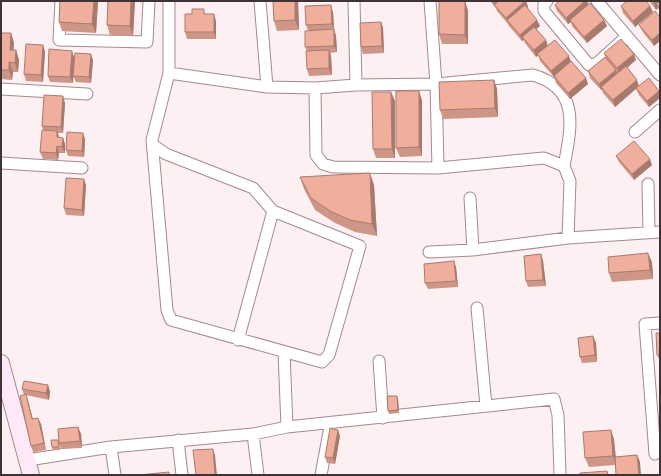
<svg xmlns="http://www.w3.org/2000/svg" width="661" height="476" font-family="'Fira Sans',sans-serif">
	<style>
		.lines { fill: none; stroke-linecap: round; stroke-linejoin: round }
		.street-casing { stroke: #a5898e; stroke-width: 13 }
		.secondary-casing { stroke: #a5898e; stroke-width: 18 }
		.street { stroke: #fff; stroke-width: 11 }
		.secondary { stroke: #ffe9f9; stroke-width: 16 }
		.wall { fill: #ce9687 }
		.shaded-wall { fill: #a87a6e }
		.building { fill: #f0af9d; stroke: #a87a6e }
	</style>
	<rect width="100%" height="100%" fill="#fdf0f2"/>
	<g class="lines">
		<defs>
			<path id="street" d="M61 1 59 40 147 42 149 1
				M260 1 267 87
				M354 1 356 85 436 84 533 75C581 89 571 128 564 166
				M430 1 436 84 438 168
				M547 1 544 4V11L589 65 596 64 627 36
				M597 1 660 75
				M169 73 267 87 315 88 316 155 323 164 333 167 438 168 544 158 564 166 570 181 568 238
				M315 88 356 85
				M1 89 87 94
				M635 132 660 110
				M153 145 166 154 253 188 273 211 360 246 329 355 322 362 171 320 167 310 152 140 169 73V1
				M1 163 82 168
				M648 184 649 232
				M470 198 473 250
				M429 252 473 250 568 238 660 232
				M477 308 486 406
				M238 340 273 211
				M284 352 287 427
				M379 361 383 418
				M253 434 258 475
				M178 440 182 475
				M111 447 115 475
				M655 454 645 324 660 323
				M28 460 111 447 253 434 287 427 554 399 558 415 560 475
				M321 475 329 432"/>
			<path id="secondary" d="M1 363 31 475"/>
		</defs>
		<use href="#street" class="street-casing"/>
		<use href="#secondary" class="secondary-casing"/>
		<use href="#street" class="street"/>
		<use href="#secondary" class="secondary"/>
	</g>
	<path class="wall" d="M60 1H98L96 33 62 31 59 22Z
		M108 1H135L133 36 110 35 107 25Z
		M273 1H298L299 30 277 31 274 21Z
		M465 1 468 11V44H442L439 34Z
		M490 1H526L528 7 527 8 540 26 536 29 546 40 548 46 571 62 586 78 588 84 570 99 556 83 554 77 540 61 538 55 536 57 525 43 524 40 522 41 509 26 508 24 497 11 496 8Z
		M559 1H587L588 4 604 20 607 26 587 43 572 26 571 22 568 24 557 11 555 5Z
		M649 1H660V12L658 8 656 10Z
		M621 6H650L653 12 635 27 623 13Z
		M333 12 334 29 336 36 337 52 330 53 331 56 332 75 309 76 307 69V51L305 47 308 30 306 25Z
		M206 14 216 21V39H187L185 32Z
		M660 17V41L654 46 642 31 639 25Z
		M381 22 383 28 384 53 363 54 361 47Z
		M1 33H11L14 43 13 50H16L19 60 18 72H13L12 80 1 79Z
		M43 45 45 52 43 82 26 81 24 74Z
		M604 53 636 60 627 68 639 86 659 91 660 98 649 107 639 95 636 89 615 107 603 93 602 90H601L590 78 588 71 606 58Z
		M74 57 73 83 50 82 48 76Z
		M93 60 91 83 76 82 73 76Z
		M494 80 497 89 498 117 443 119 440 110Z
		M422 100V156L400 157 396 148Z
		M395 101V158H376L373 149Z
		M65 103 63 133H58L59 137 63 138 65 144V153H59L58 160 43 159 40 152 43 130 42 126Z
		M85 139 84 157 68 156 66 150Z
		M616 156 652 165 634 180 619 162Z
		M300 177 374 185 377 236 355 232 335 223 315 210 304 189Z
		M86 185 84 216 66 215 64 208Z
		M541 254 543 261 546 286 528 287 526 281Z
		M652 262 653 279 612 282 609 273Z
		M456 267 458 287 428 289 425 283Z
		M660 333V361L657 355Z
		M593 336 596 343 597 362 582 363 580 357Z
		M48 385 50 392 49 400 26 395 28 401 33 419 41 424 46 450 34 452 31 446 24 395 22 389Z
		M397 396 398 399 399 413 389 414 388 411Z
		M78 427 81 434 82 448 61 449 59 444 60 450H53L52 447Z
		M611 430 614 440 616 457 637 455 640 462 615 465 589 467 585 458Z
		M340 436 335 464 327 463 325 457Z"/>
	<path class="shaded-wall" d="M94 1H98L96 33 92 24Z
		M131 1H135L133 36 130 26Z
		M295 1H298L299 30 295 20Z
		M465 1 468 11V44L465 35Z
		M493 1H503L494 5 495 8Z
		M526 1 528 7 510 23 507 20 508 24 506 18Z
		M585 1H587L589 6 570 20 571 22 568 24 566 18Z
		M657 1H660L656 4 658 8 656 10 654 3Z
		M331 5 333 12 334 29 336 36 337 52 334 46V30L332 24Z
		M650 6 653 12 635 27 633 21Z
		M214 14 216 21V39L214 32Z
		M537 20 540 26 524 39 522 37 524 40 522 41 520 35Z
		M604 20 607 26 587 43 584 37Z
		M381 22 383 28 384 53 382 46Z
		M11 33 14 43 13 59 10 50Z
		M660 33V41L654 46 652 40Z
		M546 40 548 47 536 57 534 50Z
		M43 45 45 52 43 82 41 75Z
		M16 50 19 60 18 72 15 63Z
		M329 50 331 56 332 75 329 68Z
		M72 51 74 57 73 83 70 77Z
		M91 54 93 60 91 83 89 77Z
		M634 54 636 60 619 74 617 68Z
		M569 56 571 62 554 77 551 71Z
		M9 62 13 72 12 80 9 70Z
		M616 70 618 76 601 87 602 90H601L599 84Z
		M586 78 588 84 570 99 568 93Z
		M494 80 497 89 498 117 495 108Z
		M637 80 639 86 615 107 613 100Z
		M419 91 422 100V156L419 147Z
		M659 91 660 98 649 107 647 101Z
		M391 92 395 101V158L392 149Z
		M63 96 65 103 63 133 61 127Z
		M57 131 59 137H57Z
		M83 133 85 139 84 157 82 151Z
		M63 138 65 144V153L62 147Z
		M57 146 59 153 58 160 56 153Z
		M650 159 652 165 634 180 632 174Z
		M370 173 374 185 377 236 372 224Z
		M84 179 86 185 84 216 82 210Z
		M648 253 652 262 653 279 650 270Z
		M541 254 543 261 546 286 543 280Z
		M454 261 456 267 458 287 456 281Z
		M593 336 596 343 597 362 595 355Z
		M48 385 50 392 49 400 46 393Z
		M26 394 28 401 34 425 32 419Z
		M397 396 398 399 399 413 398 410Z
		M38 418 41 424 46 450 44 443Z
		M78 427 81 434 82 448 80 441Z
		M338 430 340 436 335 464 333 458Z
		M611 430 614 440 616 465 613 456Z
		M213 449 215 455 217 475H215Z
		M637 455 640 462 641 475H639Z"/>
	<path class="building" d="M60 1H94L92 24 59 22Z
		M108 1H131L130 26 107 25Z
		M273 1H295V20L274 21Z
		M439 1H465V35L439 34Z
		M499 1H525L506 18 494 5Z
		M559 1H585L566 18 555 5Z
		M627 1H646L650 6 633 21 621 6Z
		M652 1H657L654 3Z
		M660 1V8L656 4Z
		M590 3 604 20 584 37 570 20Z
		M331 5 332 24 306 25 305 6Z
		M525 5 537 20 520 35 507 20Z
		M192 9H204V14H214V32H185V14H192Z
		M655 11 660 17V33L652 40 639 25Z
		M381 22 382 46 361 47 360 23Z
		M534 27 546 40 534 50 522 37Z
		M334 29V46L305 47V31Z
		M1 33H11L10 50H16L15 63 9 62V70H1Z
		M621 39 634 54 617 68 604 53Z
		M555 40 569 56 551 71 537 54Z
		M26 44 43 45 41 75 24 74Z
		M49 49 72 51 70 77 48 76Z
		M329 50V68L307 69 306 51Z
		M75 53 91 54 89 77 73 76Z
		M605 57 616 70 599 84 588 71Z
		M571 61 586 78 568 93 554 76Z
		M626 66 637 80 613 100 601 87Z
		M649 78 659 91 647 101 636 88Z
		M494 80 495 108 440 110 439 82Z
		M396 91H419V147L396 148Z
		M372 92H391L392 149H373Z
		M44 95 63 96 61 127 42 126Z
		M42 130 57 131V137L63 138 62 147 57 146 56 153 40 152Z
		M67 132 83 133 82 151 66 150Z
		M634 141 650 159 632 174 616 156Z
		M370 173 372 224 350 220 330 211 311 198 300 177Z
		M66 178 84 179 82 210 64 208Z
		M648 253 650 270 609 273 608 257Z
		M541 254 543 280 526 281 524 256Z
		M454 261 456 281 425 283 424 264Z
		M656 333H660V355H657Z
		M593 336 595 355 580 357 578 338Z
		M24 381 48 385 46 393 22 389Z
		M26 394 32 419 38 418 44 443 31 446 20 396Z
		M387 396H397L398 410 388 411Z
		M78 427 80 441 59 443 58 429Z
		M330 428 338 430 333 458 325 457Z
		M611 430 613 456 585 458 583 432Z
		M51 440H58L59 447H52Z
		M213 449 215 475H196L193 450Z
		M637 455 639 475H616L615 457Z
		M607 471 608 475H580V473Z
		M169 472V475H139Z"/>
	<rect width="661" height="476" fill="none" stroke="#3f3335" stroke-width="4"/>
</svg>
